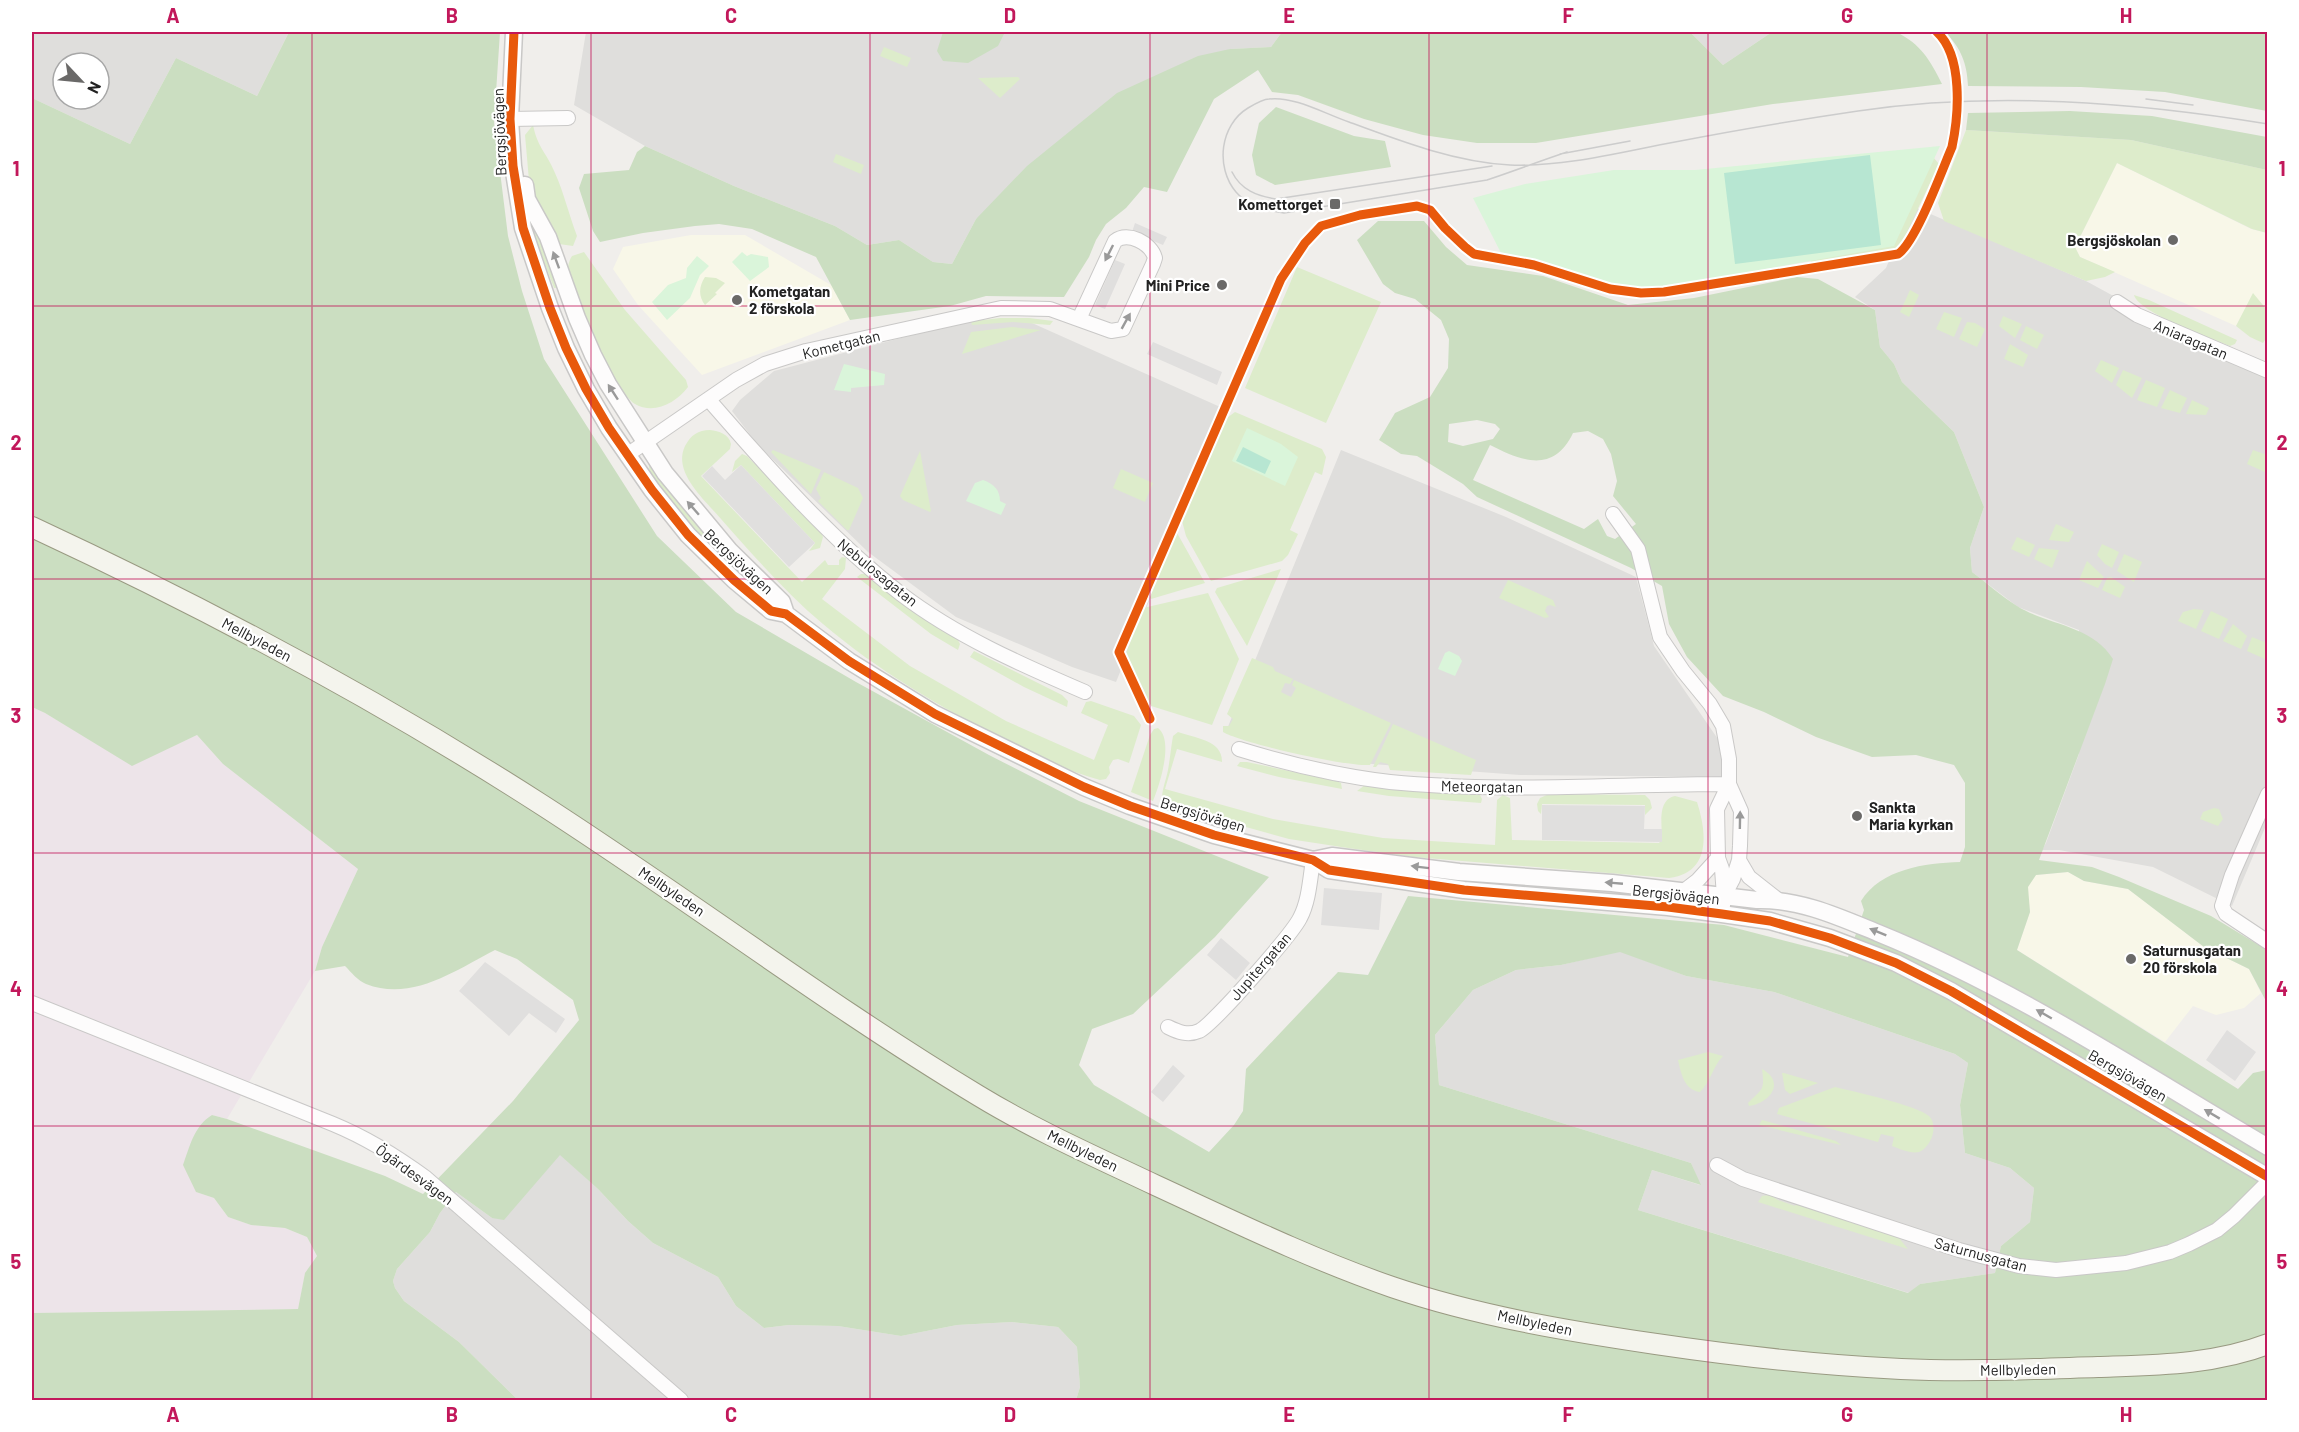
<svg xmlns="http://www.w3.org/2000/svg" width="2299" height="1432" font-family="Barlow,sans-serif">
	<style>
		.residential { fill: #dfdedc; fill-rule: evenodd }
		.industrial { fill: #ede4e9 }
		.education { fill: #f8f7e8 }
		.grass { fill: #ddeccb }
		.forest { fill: #cbdec1; fill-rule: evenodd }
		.park { fill: #daf5da }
		.pitch { fill: #b7e6d2 }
		.parking { fill: #e0dfde }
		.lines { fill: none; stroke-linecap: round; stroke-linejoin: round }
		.minor-casing { stroke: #c9c8c7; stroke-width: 16 }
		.tertiary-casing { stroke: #c9c8c7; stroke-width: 19 }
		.secondary-casing { stroke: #999a82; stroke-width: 22 }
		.minor { stroke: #fdfcfc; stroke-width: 14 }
		.tertiary { stroke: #fdfcfc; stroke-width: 16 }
		.secondary { stroke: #f4f4ed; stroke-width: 20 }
		.tram { stroke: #ccc; stroke-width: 1.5 }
		.cycleway-casing { stroke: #fff; stroke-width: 13 }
		.cycleway { stroke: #e8590c; stroke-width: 9 }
		.oneway { fill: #9a9a9a }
		.grid { fill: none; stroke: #c2185b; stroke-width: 1.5; stroke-opacity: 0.55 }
		.poi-dot { fill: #6a6968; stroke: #fff; stroke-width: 2 }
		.labels { text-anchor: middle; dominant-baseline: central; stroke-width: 4.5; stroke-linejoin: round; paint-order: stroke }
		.street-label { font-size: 15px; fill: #222; stroke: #fff }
		.poi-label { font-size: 15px; font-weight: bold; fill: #222; stroke: #fff; text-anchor: end }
		.neatline { fill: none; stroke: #c2185b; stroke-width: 2 }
		.grid-label { font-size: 20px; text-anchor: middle; font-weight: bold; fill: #c2185b }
	</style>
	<rect width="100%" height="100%" fill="#f0eeeb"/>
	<path class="residential" d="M32 32H289L257 96 176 58 130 144 32 98ZM63 63H99V99H63Z
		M586 32H1287H1282L1271 47 1230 49 976 219 952 264 933 262 899 240 867 245 835 226 734 186 645 146 574 105Z
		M1690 32H1772L1723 65Z
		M1912 206 2086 281 2141 311 2267 366V823L2232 906 2153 867 2059 850H2042L2046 843 2079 754V630L2018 607 1972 572 1970 548 1984 507 1954 432 1902 382 1894 364 1880 347 1875 310 1855 297 1886 268Z
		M1023 319 1227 410 1116 682 1072 667 956 617 868 552 758 445 732 411 740 400 774 371 959 323Z
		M1341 450 1506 517 1636 577 1654 646 1722 745 1721 777 1520 775 1345 762 1227 729Z
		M1620 951 1686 976 1774 992 1955 1054 1968 1063 1960 1105 1965 1153 2010 1168 2034 1188 2030 1222 2001 1246 1995 1273 1920 1284 1909 1293 1638 1210 1652 1170 1700 1185 1691 1163 1439 1085 1435 1035 1473 990 1516 970 1561 965Z
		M560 1154 598 1189 628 1221 653 1243 718 1277 736 1306 764 1328 789 1325 838 1326 901 1336 957 1325 1012 1322 1058 1327 1077 1347 1080 1387 1076 1400H518L459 1342 404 1301 395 1288 393 1281 397 1269 430 1232 440 1213 456 1192 492 1218Z"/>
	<path class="industrial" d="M32 707 45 713 132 765 197 735 223 764 358 869 322 947 315 971 227 1119 212 1115 196 1192 214 1198 228 1217 251 1225 285 1228 307 1237 317 1256 305 1274 298 1309 32 1313Z"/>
	<path class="education" d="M2117 163 2251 229 2267 233V310L2253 294 2236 326 2080 257 2075 247Z
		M691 235H745L831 285 850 320 702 375 638 305 613 269 623 247Z
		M2068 872 2084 881 2128 889 2204 947 2249 969 2261 993 2244 1008 2216 1015 2193 1006 2165 1042 2017 950 2030 912 2027 887 2036 875Z"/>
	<path class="grass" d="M884 47 911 58 907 67 880 56Z
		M1018 77 1020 79 1000 98 978 78Z
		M533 125C538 149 547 153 555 173 564 193 569 215 577 236L573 246 559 244 530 192 525 135Z
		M1966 130 2131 140 2267 170V233L2252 229 2117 163 2075 247 2080 257 2115 272 2105 277 2086 281 1944 221 1938 203Z
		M836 154 864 165 861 174 833 162Z
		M1933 157 1939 164 1898 251 1811 263 1810 256Z
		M529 213 543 236 558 288H554L538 245 526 221Z
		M584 252 625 310 686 380 688 387C676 403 654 415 635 404 617 394 569 290 568 268 568 264 570 259 572 256Z
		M1297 267 1381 302 1326 423 1245 388Z
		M705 277 716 278 725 283 715 293 717 294 705 305C698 296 699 286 705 277Z
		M1910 290 1919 295 1909 317 1900 312Z
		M2253 293 2267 310V341L2265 340 2263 343 2250 337 2236 326Z
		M2134 295 2149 300 2237 340 2235 344 2230 346C2211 338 2139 313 2134 295Z
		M1944 312 1962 318 1954 337 1936 329Z
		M2003 316 2022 324 2015 338 1999 326Z
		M1000 318H1029L1053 321 1050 325 1013 322 972 325 971 322 975 321Z
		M1967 322 1975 323 1985 329 1977 347 1959 339Z
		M2026 326 2044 335 2037 349 2020 340Z
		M1012 327 1041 330 962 354 971 332Z
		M2010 344 2028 355 2023 367 2004 359Z
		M2101 360 2119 368 2112 383 2095 371Z
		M2123 370 2142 378 2132 398 2116 385Z
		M2146 380 2165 388 2157 407 2137 400Z
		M2170 390 2187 398 2180 413 2161 408Z
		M2192 400 2209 408 2206 415 2186 414Z
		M1235 412 1322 449 1326 457 1322 475 1315 472 1290 530 1298 534 1288 555 1282 561 1211 581 1186 536 1182 521 1224 420Z
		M710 430C719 431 729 434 731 444L730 449 701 476 802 582 825 560 828 565H839V560L842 557 846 558 845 569 822 599 910 666 1006 721 1094 760 1108 725 1081 713 1086 702 1091 701 1134 716 1141 725 1129 763 1118 759 1113 760 1109 767 1110 773 1106 779 1100 780C1066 771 1034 754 1003 739 940 707 877 670 823 624 786 593 753 555 721 519 706 501 672 473 685 446 691 435 698 430 710 430Z
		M773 450 821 470 811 494 771 452Z
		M2253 450 2267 455V467L2265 472 2247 464Z
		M920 451 931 511 930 512 903 500 900 496Z
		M742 454 747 456 820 530 823 537 820 548 809 551 815 543 741 465 732 472 735 461Z
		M648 461 777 608 709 547 655 483 650 473Z
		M1121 469 1153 483 1145 502 1113 488Z
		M824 472 858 488 863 498 849 530H847L818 501 821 498 816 489Z
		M2056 524 2074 532 2069 542 2049 540Z
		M1176 531 1205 583 1151 599 1148 594Z
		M2017 537 2035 545 2029 557 2011 549Z
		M2102 544 2119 552 2112 568 2105 564 2097 555Z
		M2039 548 2059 550 2052 568 2034 559Z
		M2124 554 2142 562 2134 582 2117 571Z
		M2087 561 2104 577 2098 588 2079 580Z
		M1281 569 1247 646 1215 592 1217 588Z
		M861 574H866L898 600 958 640 960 644 958 650 931 634 857 577Z
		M2111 577 2125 587 2120 598 2102 590 2107 578Z
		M1508 580 1553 600 1556 607 1550 605 1547 606 1545 611 1549 617 1545 618 1499 598Z
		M1208 593 1239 659 1212 725 1148 705 1125 656 1143 608Z
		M2194 609 2204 610 2196 629 2178 621 2183 612Z
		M2211 611 2228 619 2219 639 2201 631Z
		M2233 624 2247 636 2241 649 2223 641Z
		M2252 637 2267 643 2265 659 2247 651Z
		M974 651 1062 695 1068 701 1067 707 1024 687 970 657Z
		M1252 658 1273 667 1275 671 1293 679 1290 684 1285 683 1281 692 1291 697 1296 688 1292 685 1294 680 1391 723 1370 765C1348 767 1241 743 1223 732V726H1229L1233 719 1227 714Z
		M1393 724 1476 760 1471 775 1390 770 1388 764 1380 762 1376 767H1373Z
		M1158 728C1174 740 1160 784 1153 801L1131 792 1150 735 1154 729Z
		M1178 732C1194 738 1223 740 1222 762L1177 749 1165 789 1273 819 1383 838 1495 845 1497 800 1503 795 1510 798 1512 840 1659 843 1662 839C1662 824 1657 800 1675 796L1697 802C1707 833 1711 873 1669 878L1414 857 1348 848 1289 839 1163 804C1160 793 1166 781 1168 770 1170 759 1171 747 1173 736Z
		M1240 762H1247L1336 781 1341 783 1342 789 1279 777 1237 766Z
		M1365 785 1411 791 1474 795H1480L1482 799 1481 803 1389 796 1357 791Z
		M1549 794 1645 795 1650 800 1652 808 1645 815V805L1542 804 1541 814 1538 811 1537 804 1540 798Z
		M2214 808 2219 809 2223 819 2218 826 2200 819 2203 812Z
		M1708 1052 1723 1056C1713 1066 1710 1083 1700 1092 1684 1090 1681 1073 1678 1060Z
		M1762 1069C1786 1082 1770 1103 1749 1106L1748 1103C1762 1089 1765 1091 1762 1069Z
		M1782 1073H1784L1818 1083 1790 1094 1785 1090Z
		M1835 1087C1855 1092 1916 1105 1929 1116 1939 1126 1931 1147 1919 1152 1911 1154 1900 1149 1892 1146L1894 1137 1881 1134 1878 1142 1777 1114 1779 1108Z
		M1762 1120 1836 1141 1841 1145 1759 1125Z
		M1770 1195 1778 1200 1795 1206 1796 1204 1898 1237 1908 1249 1758 1202 1762 1196Z"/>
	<path class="forest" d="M289 32H500L494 123 508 236 522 291 544 359 657 536 736 612 856 682 989 755 1079 801 1269 877 1215 937 1133 1014 1092 1029 1079 1065 1094 1085 1209 1152 1234 1125 1243 1111 1246 1069 1338 972 1368 975 1408 896 1724 925 1848 957 1864 910 1861 901C1881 869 1925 863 1960 862L1965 847V783L1954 765 1916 755 1872 757 1816 737 1764 712 1723 696 1687 657 1669 624 1662 586 1631 568 1477 497 1463 484 1417 456 1401 454 1379 440 1395 413 1430 397 1448 368 1449 339 1441 320 1415 299 1395 293 1383 284 1357 240 1378 221H1424L1446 247 1467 265 1543 276 1628 305 1694 298 1797 277 1818 279 1875 310 1880 347 1894 364 1902 382 1954 432 1984 507 1970 548 1972 572C1987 583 2001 596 2017 606 2047 625 2092 625 2113 659L2105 684 2039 860 2092 867 2119 877 2211 916 2267 950V1003L2249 969 2204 947 2128 889 2084 881 2068 872 2036 875 2028 887 2030 912 2017 950 2238 1089 2253 1073 2267 1070V1400H1076L1080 1387 1077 1347 1058 1327 1012 1322 957 1325 901 1336 838 1326 789 1325 764 1328 736 1306 718 1277 653 1243 628 1221 598 1189 560 1155 504 1220 492 1218 456 1192 440 1213 430 1232 397 1269 393 1281 395 1288 404 1301 459 1342 518 1400H32V1313L298 1309 305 1273 317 1256 307 1237 285 1228 251 1225 228 1217 214 1198 196 1192 183 1165C190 1146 194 1126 212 1115L227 1119 385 1176 423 1194 513 1101 579 1020 573 1000 517 959 495 950C456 970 412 1002 366 984 358 981 351 972 345 966L315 971 322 947 358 869 223 764 197 735 132 766 45 713 32 707V98L130 144 176 58 257 96ZM1477 420 1495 424 1500 429 1493 439 1463 446 1448 442 1449 424ZM1588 431 1603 439 1611 454 1617 481 1613 496 1636 524 1615 539 1607 536 1598 519 1584 529 1473 480 1490 445C1523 462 1554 473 1573 433ZM1620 952 1686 976 1774 992 1955 1054 1968 1063 1960 1105 1965 1153 2010 1168 2034 1188 2030 1222 2001 1246 1995 1273 1920 1284 1908 1293 1638 1210 1652 1170 1701 1185 1691 1163 1439 1085 1435 1035 1473 990 1516 970 1561 965Z
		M943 32H1005L998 46 968 63 943 61 937 51Z
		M1282 32H1690L1723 65 1772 32H1896C1921 44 1930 60 1942 84L1773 104 1536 143H1477L1423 135 1364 119 1298 95 1272 92 1258 70 1214 99 1167 192 1144 187 1126 208 1106 224 1096 240 1089 257 1064 297 986 296 950 306 850 320 816 257 752 229 719 224 695 226 643 233 600 242 593 231 579 188 584 174 629 170 637 152 645 146 734 186 835 226 867 245 899 240 933 262 952 264 976 219 1027 166 1117 93 1198 56 1230 49 1271 47Z
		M1945 32H2267V111L2165 92 2081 87 1968 86C1967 63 1961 48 1945 32Z
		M1276 107 1354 136 1385 141 1391 167 1275 185 1256 175 1252 155 1259 123Z
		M2070 111 2152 116 2267 137V170L2131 140 1966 130 1968 113Z"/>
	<path class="park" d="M1940 146 1894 246 1704 280 1673 288 1628 291 1534 259 1501 253 1473 198 1525 184 1614 170H1695Z
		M742 252 747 256 751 254 768 257 769 267 750 281 732 262Z
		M697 256 709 266 700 275 690 298 667 320 652 302 668 285 686 278 687 268Z
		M844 364 885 374 884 385 851 388V392L834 390Z
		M1247 428 1281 444 1298 457 1285 486 1232 461Z
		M983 480C994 484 1000 490 1000 501L1006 504 1001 515 966 501 975 483Z
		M1449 651 1459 656 1462 661 1455 676 1438 669 1445 653Z"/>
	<path class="pitch" d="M1870 155 1881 245 1735 264 1724 173Z
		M1243 447 1271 461 1265 474 1236 461Z"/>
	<path class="parking" d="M1135 223 1167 237 1163 245 1132 232Z
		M1115 260 1125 264 1105 309 1095 305Z
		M1153 342 1222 372 1217 385 1147 354Z
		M741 465 815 543 789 567 702 476 712 466 725 480Z
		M1542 805 1645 806 1644 829H1662V842L1542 840Z
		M1324 888 1382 893 1379 930 1321 925Z
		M1221 938 1250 963 1236 980 1207 955Z
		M485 962 565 1019 556 1033 529 1013 509 1036 459 991Z
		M2227 1030 2256 1052 2235 1081 2206 1060Z
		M1173 1065 1185 1076 1163 1102 1151 1092Z"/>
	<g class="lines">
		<defs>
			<path id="minor" d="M510 119 568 118
				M2117 302 2137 315 2268 371
				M709 400C769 469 829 538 901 594 956 636 1022 665 1085 692
				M627 455 736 380 765 364 806 351 1001 308 1050 309 1111 331 1123 329 1153 264 1155 258C1151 243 1128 231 1115 241L1079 319
				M1613 514 1638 549 1660 637 1683 671 1710 704 1723 726 1729 759V784L1717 809 1718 858 1722 869 1724 896 1722 914
				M1239 749C1288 764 1339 776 1390 782 1502 793 1616 784 1729 784
				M2268 794 2232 875 2222 906 2226 914 2268 942
				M1739 860 1749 877 1777 899
				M1685 890 1698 880 1718 858
				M1724 896 1733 879 1739 860 1740 846 1741 811 1729 784
				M32 1003 333 1124C367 1138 396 1156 426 1178L681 1400
				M1168 1027C1178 1032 1188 1036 1199 1031 1212 1026 1292 934 1300 918 1309 901 1310 879 1313 860
				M1717 1165 1743 1179 1959 1250 2019 1266 2056 1270 2126 1263 2170 1252 2189 1244 2217 1230 2234 1216 2268 1182"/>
			<path id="tertiary" d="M514 32 510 119 513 166 523 228 550 308 566 348 586 389 609 428 652 490 688 535 734 580 771 611 786 614 849 661 935 714 1084 787 1130 806 1214 835 1313 860 1329 870 1464 890 1668 907 1722 914 1770 921 1830 938 1896 963 1951 991 2268 1177
				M525 185 527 199 548 237 577 318 593 355 608 384 665 473 730 551 782 602 786 614
				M1313 860 1332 856 1459 872 1612 883 1757 900C1800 899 1839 917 1878 933 2016 989 2140 1072 2268 1147"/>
			<path id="secondary" d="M32 527C206 608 377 699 539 803 687 898 828 1005 979 1096 1035 1130 1096 1157 1155 1185 1233 1221 1311 1259 1392 1287 1477 1316 1568 1331 1656 1344 1737 1356 1819 1365 1901 1369 1966 1372 2032 1369 2098 1367 2155 1365 2213 1365 2268 1344"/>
		</defs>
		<use href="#minor" class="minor-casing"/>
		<use href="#tertiary" class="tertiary-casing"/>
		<use href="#secondary" class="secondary-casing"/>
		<use href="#minor" class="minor"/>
		<use href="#tertiary" class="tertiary"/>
		<use href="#secondary" class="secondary"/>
		<path class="tram" d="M2146 99 2193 105
			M1567 152C1540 161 1514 171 1487 180L1284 213C1267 211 1248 206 1236 192 1215 167 1220 125 1248 108 1253 105 1263 99 1269 99 1295 96 1325 114 1349 122 1400 141 1455 162 1510 165 1566 167 1621 152 1675 142 1736 130 1797 120 1858 111 1993 91 2133 102 2268 124
			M1560 154 1630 141
			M1232 172C1241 190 1257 196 1276 199L1492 166"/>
		<defs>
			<path id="cycleway" d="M514 32 510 119 513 166 523 228 550 308 566 348 586 389 609 428 652 490 688 535 734 580 771 611 786 614 849 661 935 714 1084 787 1130 806 1214 835 1313 860 1329 870 1464 890 1668 907 1722 914 1770 921 1830 938 1896 963 1951 991 2268 1177
				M1150 719 1119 652 1281 279 1305 243 1321 226 1360 215 1417 206 1430 210 1445 228 1465 247 1474 254 1534 265 1610 289 1641 293 1664 292 1898 254C1916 242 1942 170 1952 147 1959 114 1963 56 1937 32"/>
		</defs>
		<use href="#cycleway" class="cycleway-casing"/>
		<use href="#cycleway" class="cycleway"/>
	</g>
	<defs><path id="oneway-solid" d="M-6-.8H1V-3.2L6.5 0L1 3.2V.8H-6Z" transform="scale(1.5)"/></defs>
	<g class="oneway">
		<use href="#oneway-solid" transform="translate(1109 253) rotate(117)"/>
		<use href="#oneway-solid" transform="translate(556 260) rotate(-110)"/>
		<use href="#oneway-solid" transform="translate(1126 321) rotate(-61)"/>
		<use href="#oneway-solid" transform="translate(613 392) rotate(-123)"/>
		<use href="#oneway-solid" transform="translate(693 508) rotate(-131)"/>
		<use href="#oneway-solid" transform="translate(1740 820) rotate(-89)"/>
		<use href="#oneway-solid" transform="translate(1420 867) rotate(-173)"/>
		<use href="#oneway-solid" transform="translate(1614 883) rotate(-175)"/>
		<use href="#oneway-solid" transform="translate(1878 932) rotate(-158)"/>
		<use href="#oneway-solid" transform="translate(2044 1014) rotate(-150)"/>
		<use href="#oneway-solid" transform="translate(2212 1114) rotate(-149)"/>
	</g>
	<path class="grid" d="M312 32V1400M591 32V1400M870 32V1400M1150 32V1400M1429 32V1400M1708 32V1400M1987 32V1400M32 306H2268M32 579H2268M32 853H2268M32 1126H2268"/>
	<g class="poi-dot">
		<rect x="1329" y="198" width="12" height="12" rx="3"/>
		<circle cx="2173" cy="240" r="6"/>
		<circle cx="1222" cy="285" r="6"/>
		<circle cx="737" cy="300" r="6"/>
		<circle cx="1857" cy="816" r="6"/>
		<circle cx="2131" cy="959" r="6"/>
	</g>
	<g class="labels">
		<g class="street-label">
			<text transform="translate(499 132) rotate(-92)">Bergsjövägen</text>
			<text transform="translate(2191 339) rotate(23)">Aniaragatan</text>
			<text transform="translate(841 344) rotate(-14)">Kometgatan</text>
			<text transform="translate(739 561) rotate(43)">Bergsjövägen</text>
			<text transform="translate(878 572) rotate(39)">Nebulosagatan</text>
			<text transform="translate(257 639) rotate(28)">Mellbyleden</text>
			<text transform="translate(1482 786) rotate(1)">Meteorgatan</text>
			<text transform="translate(1203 814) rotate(17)">Bergsjövägen</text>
			<text transform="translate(672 891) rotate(34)">Mellbyleden</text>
			<text transform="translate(1676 894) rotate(6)">Bergsjövägen</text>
			<text transform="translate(1260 966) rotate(-49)">Jupitergatan</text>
			<text transform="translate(2128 1075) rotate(30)">Bergsjövägen</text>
			<text transform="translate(1083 1150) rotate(26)">Mellbyleden</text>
			<text transform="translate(415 1174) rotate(36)">Ögärdesvägen</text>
			<text transform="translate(1981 1254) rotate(15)">Saturnusgatan</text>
			<text transform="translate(1535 1322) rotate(12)">Mellbyleden</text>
			<text transform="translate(2018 1369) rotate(-1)">Mellbyleden</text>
		</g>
		<g class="poi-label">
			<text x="1323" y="204">Komettorget</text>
			<text x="2161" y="240">Bergsjöskolan</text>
			<text x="1210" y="285">Mini Price</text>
			<text x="749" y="291" text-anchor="start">Kometgatan<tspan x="749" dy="17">2 förskola</tspan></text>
			<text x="1869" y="807" text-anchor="start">Sankta<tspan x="1869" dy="17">Maria kyrkan</tspan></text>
			<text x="2143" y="950" text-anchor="start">Saturnusgatan<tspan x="2143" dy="17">20 förskola</tspan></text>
		</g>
	</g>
	<rect width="2299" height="1432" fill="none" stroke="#ffffff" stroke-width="66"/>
	<g transform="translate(81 81) rotate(116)"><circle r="28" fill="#ffffff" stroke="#a7a7a7" stroke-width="1.5"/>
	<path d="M0-4.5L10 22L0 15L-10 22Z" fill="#6a6968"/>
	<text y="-9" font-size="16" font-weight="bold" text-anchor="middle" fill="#222222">N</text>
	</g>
	<rect x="33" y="33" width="2233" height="1366" class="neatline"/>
	<g class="grid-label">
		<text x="173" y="23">A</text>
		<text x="452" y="23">B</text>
		<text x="731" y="23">C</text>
		<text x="1010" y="23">D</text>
		<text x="1289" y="23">E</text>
		<text x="1568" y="23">F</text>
		<text x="1847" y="23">G</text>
		<text x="2126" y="23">H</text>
		<text x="16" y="176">1</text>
		<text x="2282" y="176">1</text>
		<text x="16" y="450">2</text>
		<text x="2282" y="450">2</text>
		<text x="16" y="723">3</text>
		<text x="2282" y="723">3</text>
		<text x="16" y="996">4</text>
		<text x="2282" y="996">4</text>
		<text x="16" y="1269">5</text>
		<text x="2282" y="1269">5</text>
		<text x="173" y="1422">A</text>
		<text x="452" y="1422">B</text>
		<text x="731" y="1422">C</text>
		<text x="1010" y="1422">D</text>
		<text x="1289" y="1422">E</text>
		<text x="1568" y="1422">F</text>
		<text x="1847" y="1422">G</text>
		<text x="2126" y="1422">H</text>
	</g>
</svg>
